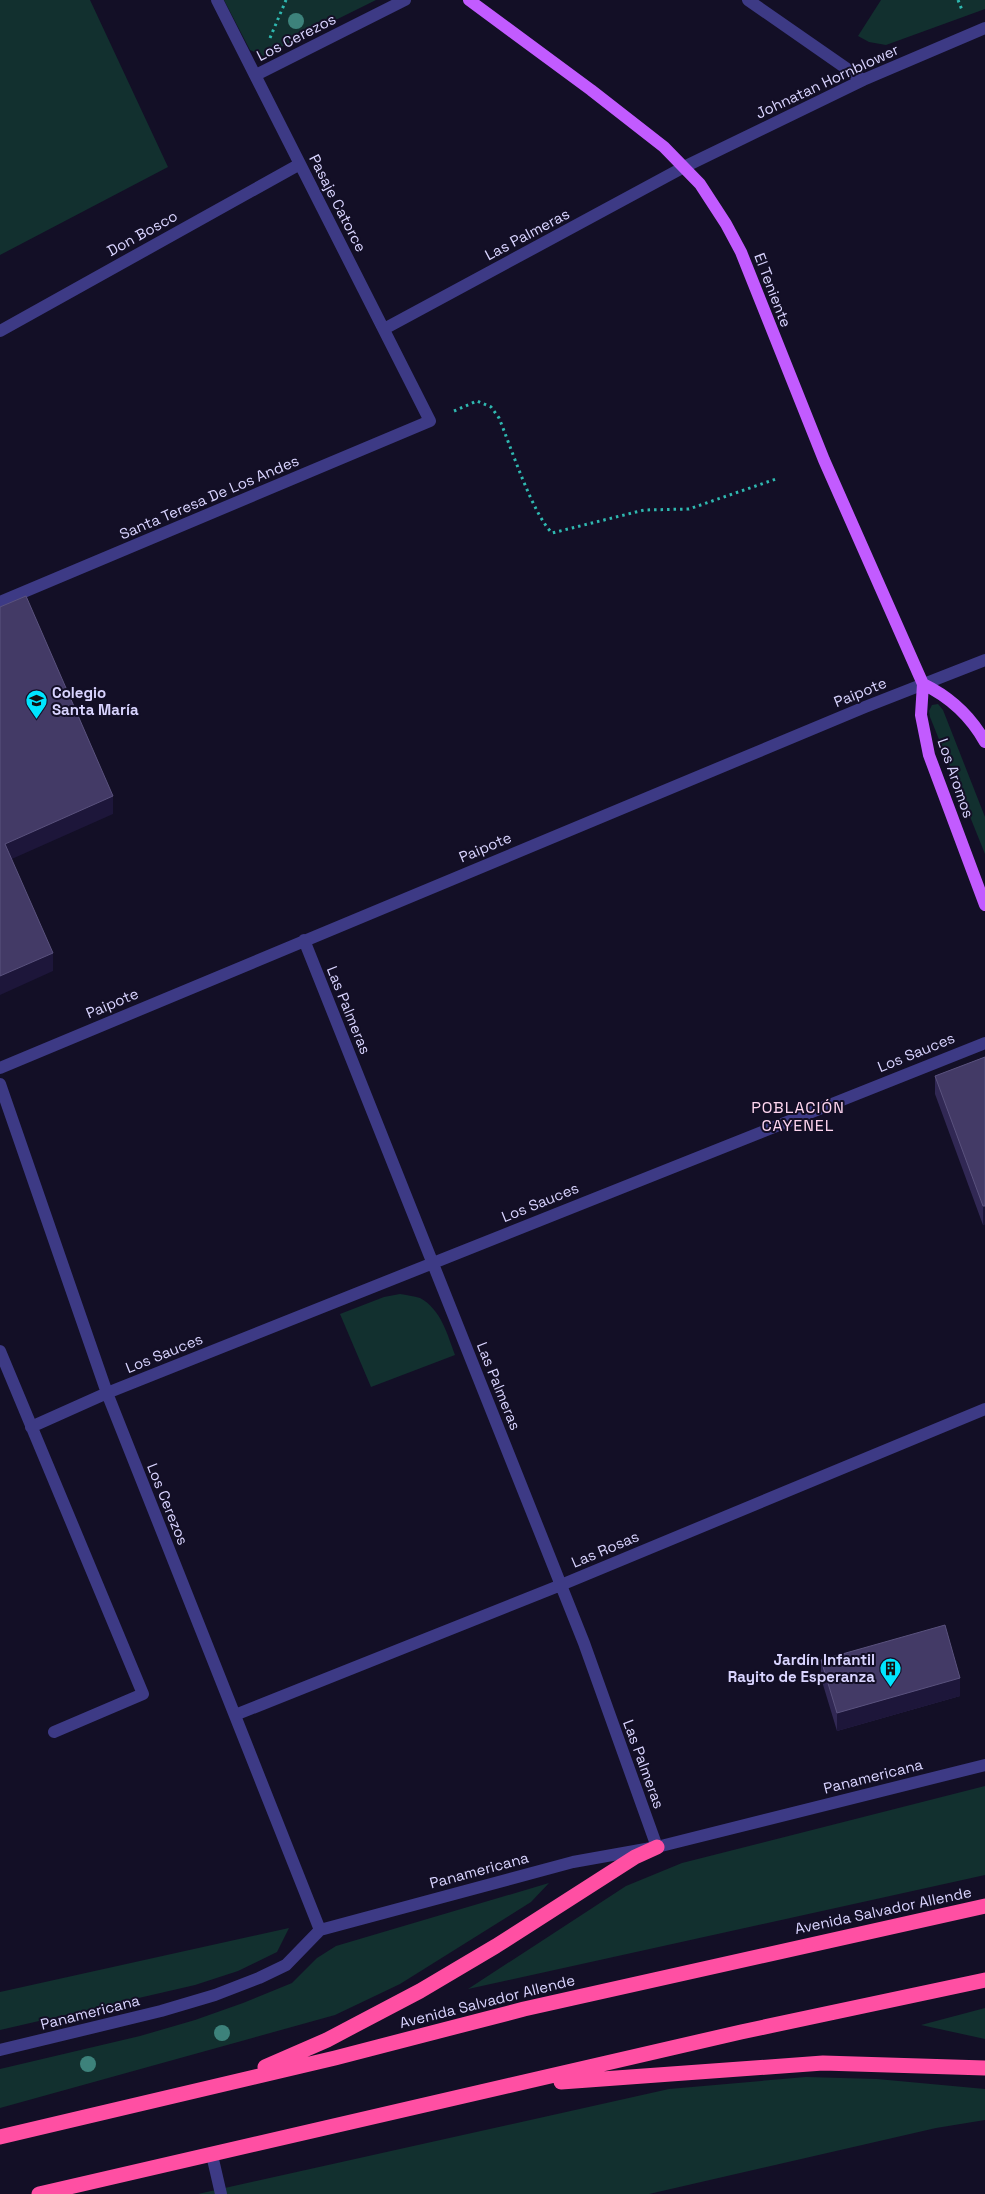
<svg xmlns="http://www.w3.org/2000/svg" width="985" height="2194" font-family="'Space Grotesk',sans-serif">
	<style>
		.green { fill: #12302f }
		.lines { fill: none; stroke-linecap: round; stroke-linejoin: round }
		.path { stroke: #2fb8b0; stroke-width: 3; stroke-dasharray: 2.5 4; stroke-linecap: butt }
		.minor { stroke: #3d3a85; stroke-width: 12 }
		.major { stroke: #c25bff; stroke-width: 12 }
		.highway { stroke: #ff4fa3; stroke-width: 15 }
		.tree { fill: #3d827b }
		.wall { fill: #312854 }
		.shaded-wall { fill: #1d163a }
		.building { fill: #433a66; stroke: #5a527e }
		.labels { text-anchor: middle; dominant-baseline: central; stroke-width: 4; stroke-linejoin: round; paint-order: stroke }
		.street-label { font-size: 15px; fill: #d9d4ff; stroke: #130f26 }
		.poi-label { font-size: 15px; font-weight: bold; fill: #d9d4ff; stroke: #130f26; text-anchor: start }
		.neighbourhood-label { font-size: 16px; letter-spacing: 1px; fill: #ffd6f0; stroke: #130f26 }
	</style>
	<rect width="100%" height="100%" fill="#130f26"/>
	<path class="green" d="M0 0H90L168 167 0 255Z
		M224 0H376L263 56 250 50Z
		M881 0H985V9L886 45 869 42 858 36Z
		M938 704 943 710 985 817V854L930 717 929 711 932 705Z
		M400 1294C406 1295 414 1296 420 1298 441 1309 448 1336 455 1355L371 1387 340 1314 384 1297Z
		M985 1786V1875L468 1989 626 1886 682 1863Z
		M549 1883 531 1902 400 1984 335 2015 0 2108V2069L140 2036 195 2020 243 2003 292 1983 317 1958 336 1946Z
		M289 1928 277 1952 238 1971 195 1985 0 2030V1992Z
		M985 2008V2039L921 2025Z
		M806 2077 877 2079 985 2089V2120L936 2128 649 2194H198L669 2089Z"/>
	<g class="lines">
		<path class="path" d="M958 0 962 10
			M270 38 286 0
			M454 411 477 401 491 407 499 418C511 447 532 513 552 533L644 510 689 509 776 479"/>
		<path class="minor" d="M748 0 863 80
			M256 75 405 0
			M384 329 684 167 863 80 985 28
			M0 331 300 164
			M0 602 430 421 217 0
			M304 940 584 1643 657 1847
			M0 1068 865 707 985 660
			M0 1084 107 1393 320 1930
			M0 1351 143 1694 54 1732
			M31 1427 107 1393 985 1043
			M235 1715 561 1585 985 1409
			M0 2050 161 2011 215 1995 259 1978 286 1965 320 1930 573 1862 657 1847 985 1765
			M212 2155 221 2194"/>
		<path class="major" d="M469 0 591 90 664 147 700 184 726 224 741 252 824 460 923 684 921 715 929 755 985 905
			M923 684C950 697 970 715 985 742"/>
		<path class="highway" d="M265 2067 327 2040 420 1991 496 1946 635 1857 657 1847
			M561 2082 823 2063 985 2068
			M0 2137 335 2058 524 2009 985 1906
			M39 2194 741 2032 985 1980"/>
	</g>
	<g class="tree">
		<circle cx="296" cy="21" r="8"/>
		<circle cx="222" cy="2033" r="8"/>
		<circle cx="88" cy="2064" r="8"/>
	</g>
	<path class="wall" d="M985 1057V1224L983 1225 935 1094V1076Z
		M821 1660 960 1696 837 1731 821 1678Z"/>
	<path class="shaded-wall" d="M113 796V814L5 862V844Z
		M53 953V971L0 995V976Z
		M983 1206H985V1224L983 1225Z
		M960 1678V1696L837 1731V1713Z"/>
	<path class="building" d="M26 596 113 796 5 844 53 953 0 976V607Z
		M985 1057V1206H983L935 1076Z
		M945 1625 960 1678 837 1713 821 1660Z"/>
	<defs>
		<symbol id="school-pin" viewBox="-11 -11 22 30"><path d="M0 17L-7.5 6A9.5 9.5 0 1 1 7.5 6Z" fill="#00e5ff" stroke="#130f26"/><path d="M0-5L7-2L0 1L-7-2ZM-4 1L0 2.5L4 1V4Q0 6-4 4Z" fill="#111"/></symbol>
		<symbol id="building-pin" viewBox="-11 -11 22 30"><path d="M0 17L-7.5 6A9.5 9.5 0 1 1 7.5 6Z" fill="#00e5ff" stroke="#130f26"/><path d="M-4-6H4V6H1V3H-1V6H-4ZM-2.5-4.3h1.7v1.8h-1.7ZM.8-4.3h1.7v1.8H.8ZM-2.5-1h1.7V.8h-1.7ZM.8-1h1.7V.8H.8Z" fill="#111"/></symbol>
	</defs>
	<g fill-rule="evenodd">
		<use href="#school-pin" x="24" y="688" width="25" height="34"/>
		<use href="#building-pin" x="878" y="1656" width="25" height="34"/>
	</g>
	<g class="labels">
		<g class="street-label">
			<text transform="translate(296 37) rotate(-27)">Los Cerezos</text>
			<text transform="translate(827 81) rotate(-25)">Johnatan Hornblower</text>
			<text transform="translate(338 203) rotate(63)">Pasaje Catorce</text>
			<text transform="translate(142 233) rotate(-29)">Don Bosco</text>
			<text transform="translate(527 234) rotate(-28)">Las Palmeras</text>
			<text transform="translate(773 290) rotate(69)">El Teniente</text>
			<text transform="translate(209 497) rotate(-23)">Santa Teresa De Los Andes</text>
			<text transform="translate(860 692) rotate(-22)">Paipote</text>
			<text transform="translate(956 778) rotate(71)">Los Aromos</text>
			<text transform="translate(485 847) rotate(-23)">Paipote</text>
			<text transform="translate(112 1003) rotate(-23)">Paipote</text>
			<text transform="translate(349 1010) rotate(68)">Las Palmeras</text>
			<text transform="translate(916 1052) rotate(-22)">Los Sauces</text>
			<text transform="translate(540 1202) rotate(-22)">Los Sauces</text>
			<text transform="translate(164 1353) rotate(-22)">Los Sauces</text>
			<text transform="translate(499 1386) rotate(68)">Las Palmeras</text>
			<text transform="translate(168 1504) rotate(68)">Los Cerezos</text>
			<text transform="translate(605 1549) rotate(-23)">Las Rosas</text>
			<text transform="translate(644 1764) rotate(70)">Las Palmeras</text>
			<text transform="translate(873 1776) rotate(-14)">Panamericana</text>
			<text transform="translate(479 1870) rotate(-15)">Panamericana</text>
			<text transform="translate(883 1910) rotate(-12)">Avenida Salvador Allende</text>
			<text transform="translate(487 2001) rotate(-14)">Avenida Salvador Allende</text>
			<text transform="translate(90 2012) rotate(-14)">Panamericana</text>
		</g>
		<g class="poi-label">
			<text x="52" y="692">Colegio<tspan x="52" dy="17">Santa María</tspan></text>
			<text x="875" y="1659" text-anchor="end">Jardín Infantil<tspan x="875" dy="17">Rayito de Esperanza</tspan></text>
		</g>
		<g class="neighbourhood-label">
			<text x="798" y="1107">POBLACIÓN<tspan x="798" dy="18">CAYENEL</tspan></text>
		</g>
	</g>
</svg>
